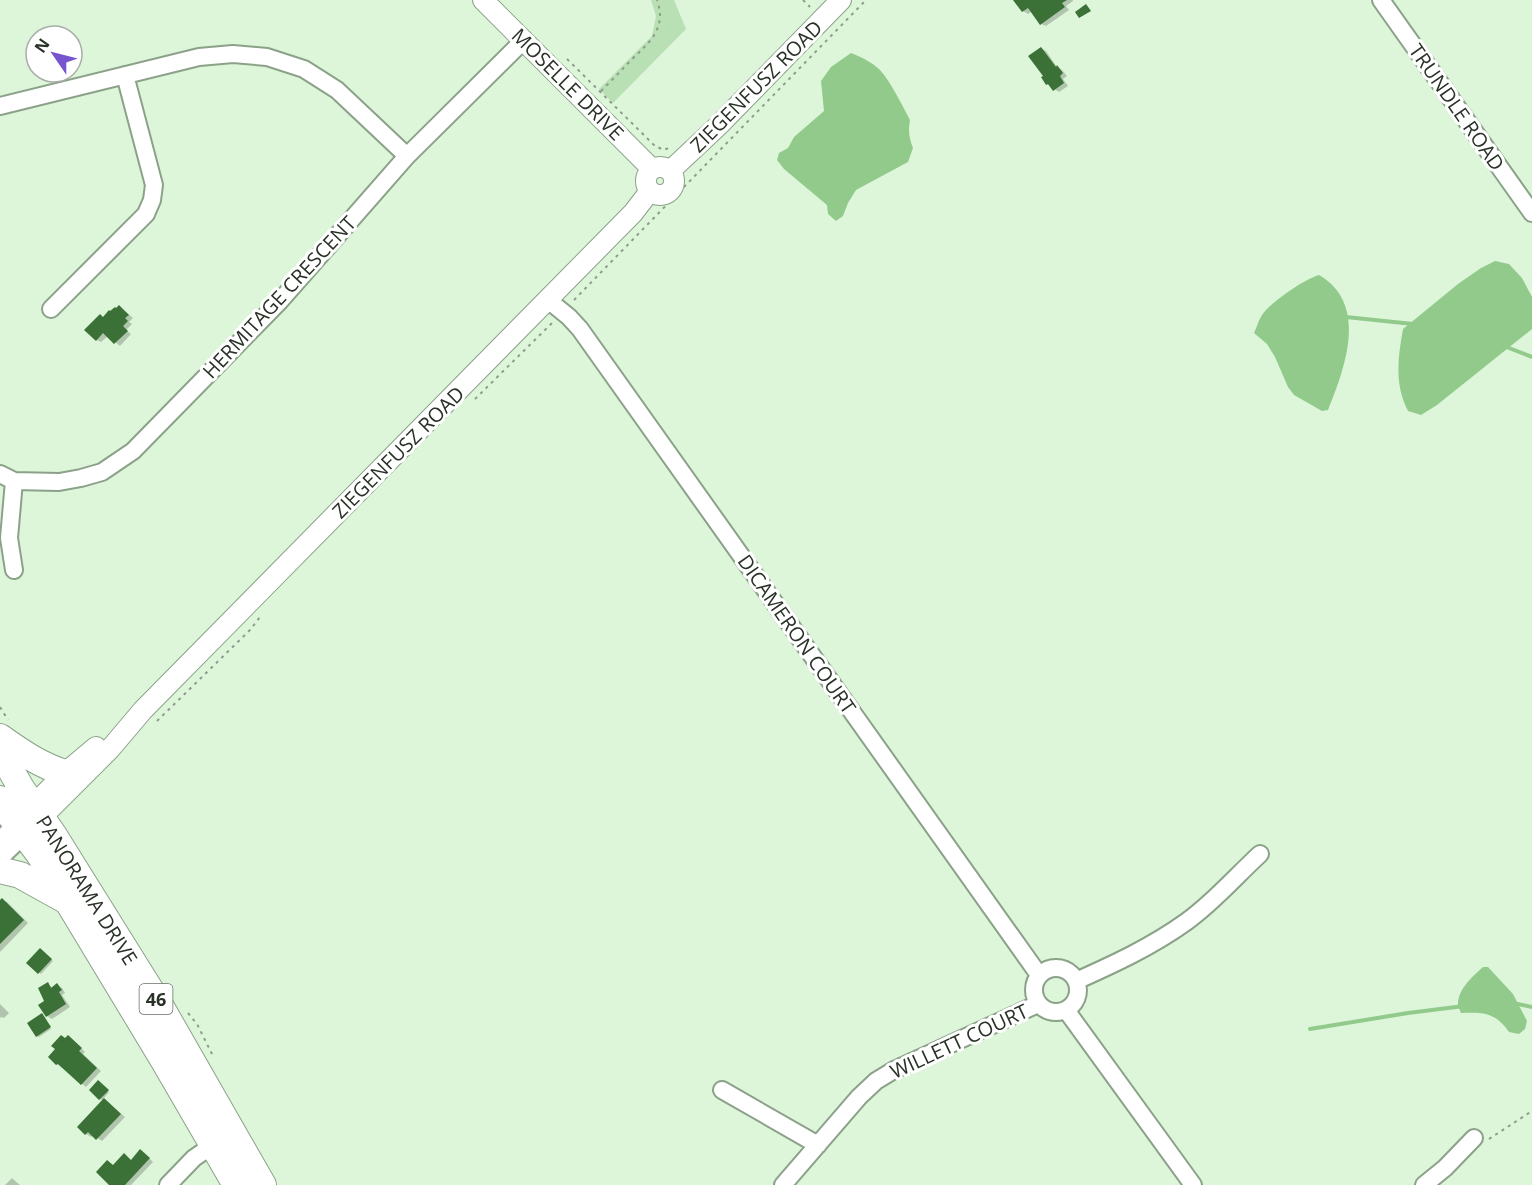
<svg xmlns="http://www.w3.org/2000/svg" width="1532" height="1185" font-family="'Open Sans',sans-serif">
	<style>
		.green { fill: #b9dfb4 }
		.water { fill: #92ca8c }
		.shadow { fill: #0003 }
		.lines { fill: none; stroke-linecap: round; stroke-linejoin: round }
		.stream { stroke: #92ca8c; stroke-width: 4 }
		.building { fill: #3b7036 }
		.minor-casing { stroke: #8ba289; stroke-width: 20 }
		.tertiary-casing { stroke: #8ba289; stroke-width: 22 }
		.primary-casing { stroke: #8ba289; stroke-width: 28 }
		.path { stroke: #8c9d89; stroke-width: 2; stroke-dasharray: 3 4.5; stroke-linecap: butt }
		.minor { stroke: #fff; stroke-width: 16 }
		.tertiary { stroke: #fff; stroke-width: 20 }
		.primary { stroke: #fff; stroke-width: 26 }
		.labels { text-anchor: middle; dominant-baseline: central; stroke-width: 6; stroke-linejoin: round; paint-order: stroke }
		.shield { fill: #fff; stroke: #697068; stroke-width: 1.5 }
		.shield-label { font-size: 18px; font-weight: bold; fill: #293227 }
		.street-label { font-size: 20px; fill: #293227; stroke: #fff }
	</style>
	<rect width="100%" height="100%" fill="#ddf6da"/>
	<path class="green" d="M651 0H674L686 29 613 103 599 89 652 36 656 16Z"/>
	<path class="water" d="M851 53C861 57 872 62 880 70 891 82 902 105 910 120 908 131 909 137 913 148L908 162 856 190 848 203 843 216 836 221 828 214 827 205 784 169 777 160 779 153 788 148 794 137 824 111 821 81 831 67Z
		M1495 261 1509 264 1522 278 1532 297V329L1437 405 1421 415 1408 411C1394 384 1398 357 1403 329L1458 284 1481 268Z
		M1319 275C1369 304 1345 368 1328 410L1322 411 1294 395 1288 387 1275 357 1267 344 1254 333C1257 327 1258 321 1262 315 1271 302 1303 280 1319 275Z
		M1483 967H1488L1513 994 1527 1021 1525 1029 1519 1034 1509 1032C1495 1012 1483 1012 1461 1013 1460 1010 1458 1007 1458 1004 1458 989 1473 976 1483 967Z"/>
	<path class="shadow" d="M1015 0H1073V1L1066 6 1069 10 1046 26 1041 24 1032 11 1028 14 1023 11Z
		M1041 48 1046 51 1057 67 1062 70 1067 76 1063 79 1068 86 1059 92 1047 84 1045 77Z
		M120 307 133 318 129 322 132 324 126 330 131 334 120 346 108 336 101 342 97 340 104 318Z
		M2 900 7 902 28 923 0 952V902Z
		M42 951 53 961 41 974 28 963Z
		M48 984 53 988 57 985 62 988 65 993 62 995 70 1007 52 1019 47 1016 46 1001Z
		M0 1004 9 1013 4 1018 1 1017 0 1018Z
		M43 1016 51 1029 39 1037 37 1036Z
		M66 1039 73 1040 85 1052 83 1054 101 1071 86 1087 57 1064Z
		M100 1083 109 1092 103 1099 109 1103 125 1117 102 1141 93 1135 91 1137 86 1134 104 1101 100 1099Z
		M145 1154 153 1162 131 1185H111L114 1166 124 1155 132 1161Z
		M12 1178 13 1179 20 1185H5Z"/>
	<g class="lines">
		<path class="stream" d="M1346 317 1413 324
			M1504 346 1532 357
			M1513 1003 1532 1007
			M1310 1029 1408 1013 1464 1006"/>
	</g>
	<path class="building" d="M1013 0H1067L1062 3 1065 7 1040 25 1028 8 1022 12Z
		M1086 4 1091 11 1079 18 1075 12Z
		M1041 47 1056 67 1057 65 1063 73 1060 76 1064 83 1053 91 1048 84 1046 85 1041 77 1043 76 1028 56Z
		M119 305 129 315 125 318 128 321 123 326 128 331 114 344 103 333 96 341 84 330 100 314 103 317 109 310 110 311 115 307 116 308Z
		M2 898 24 920 0 944V900Z
		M40 948 52 959 38 974 26 963Z
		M48 982 51 988 57 983 62 990 59 992 66 1004 46 1017 38 1005 44 1001 38 988Z
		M42 1013 51 1027 36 1037 27 1023Z
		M61 1035 65 1038 68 1035 82 1048 79 1051 97 1068 81 1085 58 1064 56 1065 48 1057 55 1049 51 1046Z
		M98 1080 109 1090 99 1100 89 1090Z
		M104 1098 121 1114 96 1140 88 1132 85 1135 77 1127Z
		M140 1149 150 1158 125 1185H109L96 1172 107 1160 113 1165 124 1153 131 1160Z"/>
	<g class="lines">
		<defs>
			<path id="minor" d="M1381 0 1532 213
				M0 106 199 57 233 54 267 57 304 69 337 90 407 156
				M548 300 569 317 580 329 1039 975
				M51 309 146 214 152 200 154 185 125 75
				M0 474 14 481 59 482 81 478 102 472 133 451 280 301 407 156 524 40
				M14 481 9 538 14 570
				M0 840 16 824
				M0 858 24 835
				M1034 990a22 22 0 1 1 44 0a22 22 0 1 1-44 0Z
				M1076 981C1114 964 1151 947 1186 922 1213 903 1236 876 1260 854
				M1066 1010 1193 1185
				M722 1090 818 1145
				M168 1185 194 1158 213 1145
				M783 1185 859 1097 876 1081 894 1070 1038 1004
				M1424 1185 1445 1168 1474 1138"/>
			<path id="tertiary" d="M483 0 652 169
				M646 181a14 14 0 1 1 28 0a14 14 0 1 1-28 0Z
				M670 171 718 126 841 0
				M24 815 65 773 96 747
				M33 826 110 749 143 710 633 213 650 191"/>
			<path id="primary" d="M0 737C21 752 40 765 65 773
				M0 751 21 788 53 834 161 1007 263 1185
				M0 799 6 810 39 854 164 1061 236 1185
				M0 870 20 875 67 901"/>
		</defs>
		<use href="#minor" class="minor-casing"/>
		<use href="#tertiary" class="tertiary-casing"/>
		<use href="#primary" class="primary-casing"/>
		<path class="path" d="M803 0 810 7
			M567 59 655 146 664 150 671 147
			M601 91C611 81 621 71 631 60 650 42 667 28 657 0
			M574 300 866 0
			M475 399 552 323
			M0 707 8 720
			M157 721 250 630 260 617
			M188 1013 197 1024 212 1054
			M1489 1139 1532 1111"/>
		<use href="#minor" class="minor"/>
		<use href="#tertiary" class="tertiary"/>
		<use href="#primary" class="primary"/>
	</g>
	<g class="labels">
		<rect class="shield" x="139.5" y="984" width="33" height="30" rx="4.5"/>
		<g class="shield-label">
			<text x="156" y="999">46</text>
		</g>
		<g class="street-label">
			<text transform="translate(568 84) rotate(45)">MOSELLE DRIVE</text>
			<text transform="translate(756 86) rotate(-45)">ZIEGENFUSZ ROAD</text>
			<text transform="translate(1457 107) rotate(55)">TRUNDLE ROAD</text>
			<text transform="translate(279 297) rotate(-47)">HERMITAGE CRESCENT</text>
			<text transform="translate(398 452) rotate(-45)">ZIEGENFUSZ ROAD</text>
			<text transform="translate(797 634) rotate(55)">DICAMERON COURT</text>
			<text transform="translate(87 890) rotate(58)">PANORAMA DRIVE</text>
			<text transform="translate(959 1041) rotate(-25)">WILLETT COURT</text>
		</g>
	</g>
	<g transform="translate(54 54) rotate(305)"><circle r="28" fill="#ffffff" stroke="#a9ada9" stroke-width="1.5"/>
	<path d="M0-4.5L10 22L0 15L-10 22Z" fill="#7755cf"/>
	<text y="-9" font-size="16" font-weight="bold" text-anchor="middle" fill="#293227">N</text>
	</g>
</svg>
